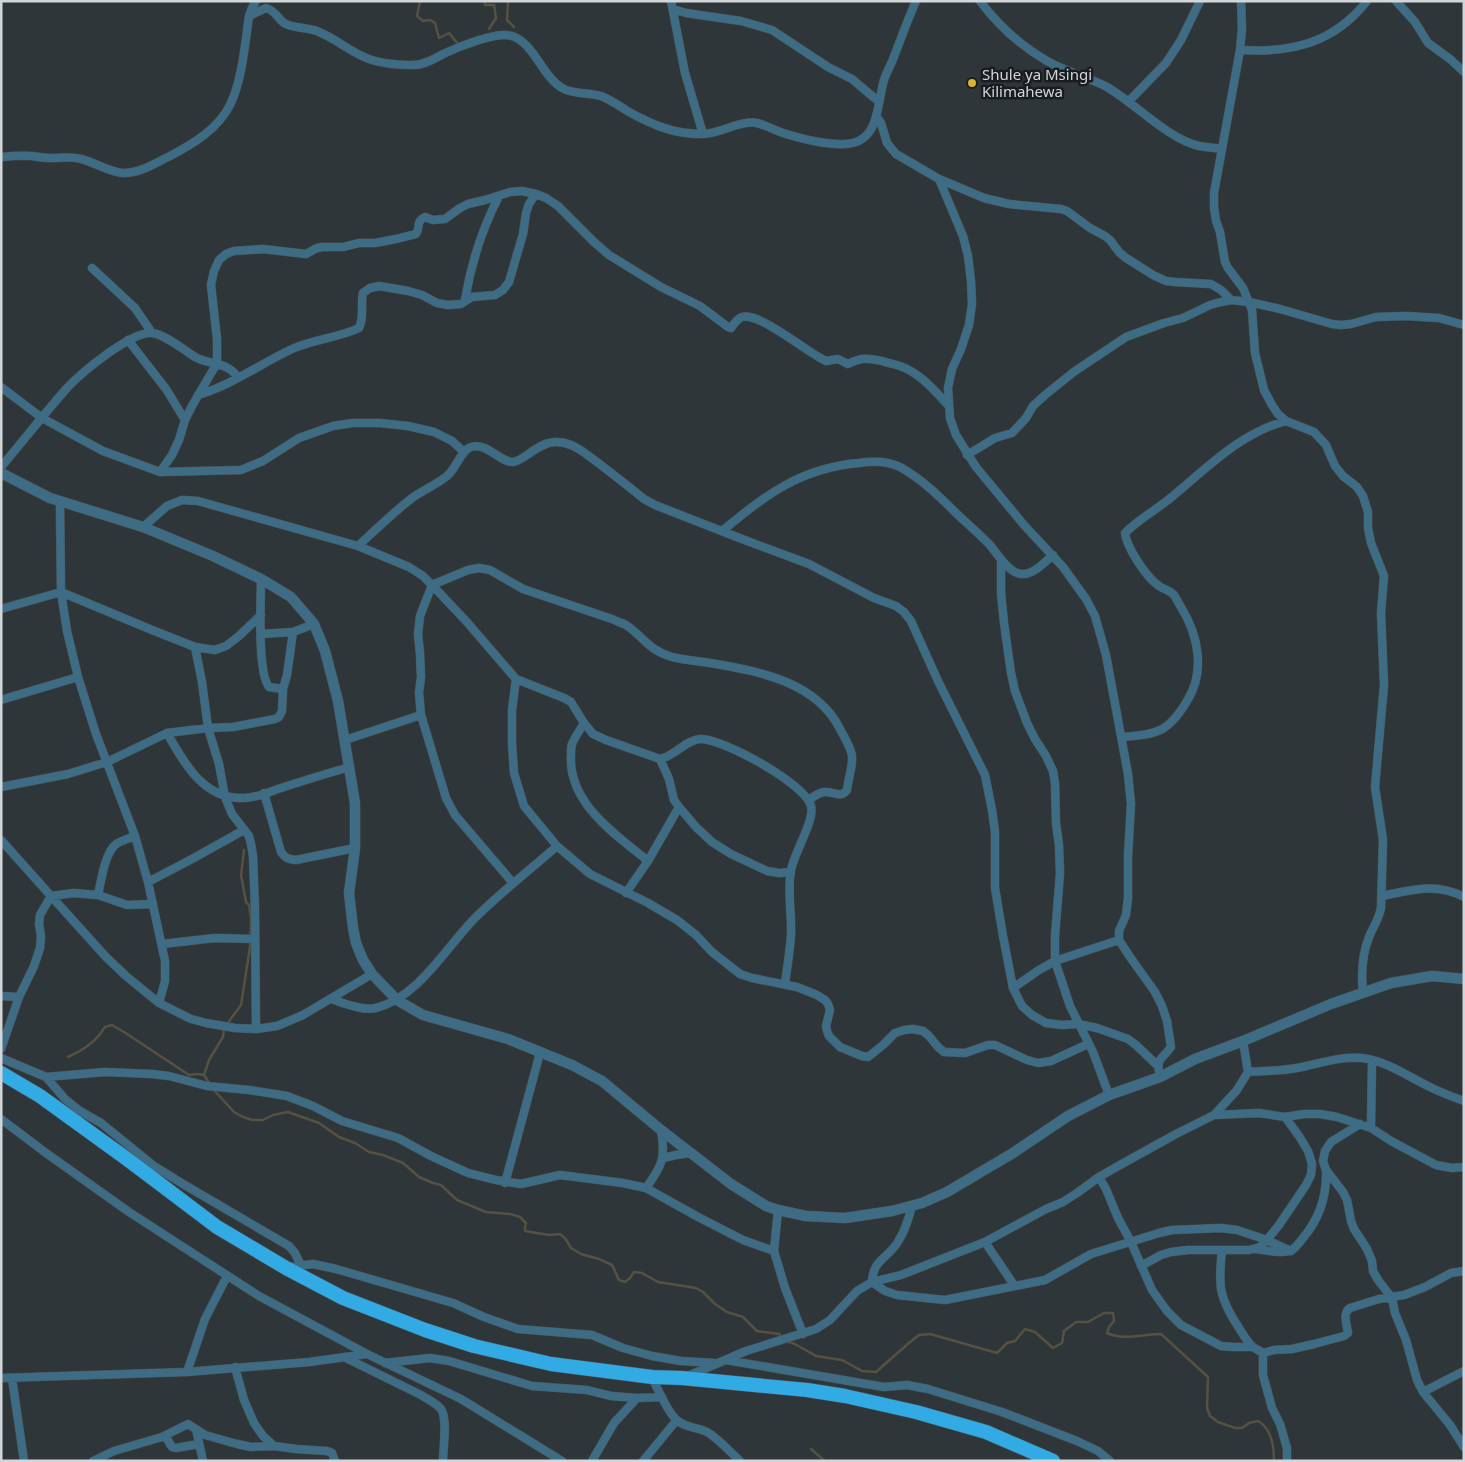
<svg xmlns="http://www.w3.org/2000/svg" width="1465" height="1462" font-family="'Noto Sans',sans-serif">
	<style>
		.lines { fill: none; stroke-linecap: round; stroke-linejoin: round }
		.stream { stroke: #565141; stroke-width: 2.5 }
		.minor-casing { stroke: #4c5357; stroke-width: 9 }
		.tertiary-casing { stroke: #4c5357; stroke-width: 11 }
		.trunk-casing { stroke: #4c5357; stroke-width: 15 }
		.minor { stroke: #3e6c85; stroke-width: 8 }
		.tertiary { stroke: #3e6c85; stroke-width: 10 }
		.trunk { stroke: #32aae4; stroke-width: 14 }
		.poi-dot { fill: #d7b434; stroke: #1a1d1f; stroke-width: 2 }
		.labels { text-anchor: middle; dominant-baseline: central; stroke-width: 5; stroke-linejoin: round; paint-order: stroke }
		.poi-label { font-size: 15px; fill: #d2d6d9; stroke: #1a1d1f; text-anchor: start }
	</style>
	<rect width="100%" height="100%" fill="#2f363a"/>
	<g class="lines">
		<path class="stream" d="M420 1 417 16 423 21 430 20 435 23 439 38 449 33 458 44H460
			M485 1V5H494L496 18 489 29
			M508 1 507 20 514 27
			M68 1057C83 1050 96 1042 105 1027L112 1025 124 1032 189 1075 197 1074 204 1075 210 1084
			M204 1075 209 1060 223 1037 224 1028 241 1005 250 947 251 919 249 905 246 902 241 875 244 850
			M213 1089 234 1112 243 1117 252 1120H263L273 1115 288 1112 319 1123 339 1137 355 1143 369 1152 383 1155 403 1163 419 1177 433 1183 441 1185 457 1200 486 1212 510 1214 520 1217 526 1223 525 1227V1231L549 1235 560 1234 565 1238 571 1248 581 1254 599 1259 612 1265 619 1280 625 1282 630 1278 634 1272 642 1273 658 1282 696 1288 703 1292 715 1304 727 1312 743 1317 757 1331 780 1334V1339
			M785 1341 795 1344 816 1356 842 1360 862 1371 876 1372 910 1342 919 1335 930 1334 997 1353 1007 1343 1015 1341 1025 1329 1035 1332 1053 1348 1062 1343 1064 1331 1076 1322H1088L1104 1313H1113L1114 1321 1109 1327 1107 1333C1124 1341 1143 1334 1161 1334L1208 1377 1207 1408 1210 1416 1218 1422 1235 1428H1242L1249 1423 1258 1421C1271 1428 1274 1446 1274 1461
			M811 1449 825 1461"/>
		<defs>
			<path id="minor" d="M671 1 685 73 703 134
				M980 1C998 25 1021 46 1047 61 1066 72 1088 77 1107 87 1136 104 1168 139 1199 146 1207 147 1215 148 1222 149
				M1241 1 1242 28 1240 50 1214 193V207L1216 221 1220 232 1225 262 1228 268 1243 288 1252 310 1255 353 1264 390 1272 405 1278 414 1286 421 1314 432 1326 445 1335 466 1343 476 1357 487 1363 496 1368 512V528L1371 543 1384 576 1381 613 1384 685 1375 787 1383 840 1381 908C1379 919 1373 927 1369 937 1362 955 1361 974 1363 992
				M1396 1 1415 22 1428 43 1450 59 1464 72
				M673 9 686 13 741 21 772 30 828 67 852 79 878 101
				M249 16 252 8 256 1
				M1240 50C1292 53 1334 43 1367 1
				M1129 101 1166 63 1181 40 1200 1
				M876 116 881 123 887 143 896 154 939 179 984 198 1009 204 1061 209 1067 211 1090 228 1105 236 1110 240 1119 252 1126 258 1153 275 1166 281 1175 282 1211 284 1221 290 1231 300
				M1 157C11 156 22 155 32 156 38 157 44 158 51 158 61 158 71 156 81 159 94 162 111 173 124 173 141 173 155 163 170 156 193 144 218 129 230 105 242 81 245 44 249 16L266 8C276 11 277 18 284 23 294 29 309 27 319 32 334 38 347 49 362 56 376 63 397 65 413 65 424 65 434 59 443 54 458 47 497 31 512 36 534 43 542 76 562 88 574 95 588 92 601 96 611 100 620 106 629 112 653 125 673 134 702 134 720 134 740 120 757 123 766 125 774 130 783 133 802 139 846 151 862 139 867 136 872 129 874 123 879 110 880 94 884 80 887 71 892 63 895 54 902 36 908 19 916 1
				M939 179 963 236 968 256 971 281 972 304 969 325 961 349 952 369 948 388 950 418 956 435 976 467 1024 525 1063 567 1086 599 1095 616 1106 655 1128 774 1131 804 1128 856V898L1126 915 1119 931V940L1130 957 1155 992 1162 1006 1167 1021 1171 1047C1160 1062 1156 1057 1160 1077
				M92 268 135 308 152 333
				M465 300C471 264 482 229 499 196
				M128 340 166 389 185 420
				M1 387 42 418 103 451 160 472 241 470 263 461 299 438 333 426 353 423H380L408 426 434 432 452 441 464 452
				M198 395C232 385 260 364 292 349 314 339 338 338 359 328 365 315 360 306 363 293L370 288 379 286 408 291 422 295 437 303 448 305 461 304 472 297 495 295 503 290 509 282 523 234 526 213 529 204 536 194
				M967 455 995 438 1012 433 1026 418 1033 406 1045 395 1075 371 1126 337 1164 323 1183 318 1210 305 1221 302 1231 300 1249 302 1280 309 1332 324 1341 325 1351 324 1376 317 1406 316 1439 318 1464 325
				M1 467C23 441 44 414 67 388 81 373 131 331 152 333 164 334 184 350 195 357 212 366 224 360 238 377
				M160 472 172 455 179 440 185 420 192 406 217 363V339L211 285 214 271 219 260 226 254 234 251 263 249 306 254 317 248 322 247H343L359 243H375L396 239 416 234C421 227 415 222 425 217L433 220 445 219 460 208 468 204 485 200 510 192 522 191 536 194 546 198 558 206 594 242 609 255 661 287 700 306 728 327 731 328C734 324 737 319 742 317 760 312 809 354 826 361L838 359 848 364C863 357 866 358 882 361 888 363 894 364 900 366 920 373 934 390 948 405
				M60 502 61 592 67 631 78 677 96 734 135 836 148 882 165 961V981L159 1003
				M143 527 167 506 182 500 198 501 358 546 409 567 423 576 432 585 466 621 516 679 564 698 571 702 584 723 593 734 606 740 660 759C664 758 669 756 673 753 682 748 689 740 700 739 722 738 806 784 811 806 815 820 794 853 791 870 787 891 792 914 791 935 790 951 787 967 785 984
				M722 531C766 495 800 468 859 463 872 461 888 461 900 467 922 479 941 498 958 515 969 525 979 534 989 544 997 553 1009 574 1022 574 1033 575 1045 562 1053 555
				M358 546C375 530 393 513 412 498 423 490 436 485 447 476 456 469 461 450 471 447 487 442 499 462 513 462 523 461 535 446 549 443 556 441 564 442 571 445 579 448 586 454 593 459 610 472 627 485 644 499L655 505 742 539 809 564 874 598 896 606 904 612 911 621 938 681 985 775 992 810 995 832V888L1003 936 1013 988 1022 1006 1032 1015 1046 1023 1062 1025 1078 1024 1097 1028 1128 1039 1136 1045 1157 1065
				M1001 559V593L1004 623 1011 673 1015 691 1027 723 1035 739 1046 756 1053 771 1055 783 1056 823 1059 845 1060 873 1055 936V961L1070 1006 1093 1052 1109 1095
				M261 579C261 600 257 672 269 687L283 689
				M1 609 61 592 152 630 195 647 215 650 226 646 239 636 261 615
				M261 634 293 632 314 624
				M195 647 202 682 208 728 219 764 225 797 232 814 249 836 251 844 253 856 255 909 256 1029
				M516 679 512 710V744L514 773 524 806 557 846 590 874 648 903 677 920 696 935 712 952 740 974 752 978 797 987 817 995 825 1000 828 1004 830 1010 826 1026 827 1031 829 1036 840 1047 862 1056 868 1057 883 1045 895 1033 904 1030 913 1029 923 1031 929 1036 938 1047 944 1052 965 1053 988 1045H995L1027 1060 1038 1063 1051 1061 1088 1044
				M1 700 78 677
				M584 723C580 730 575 737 572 744 571 747 571 752 571 755 568 803 615 834 648 861
				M167 733C184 763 204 800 244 798 257 798 271 791 284 787 306 780 328 773 350 767
				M1122 737C1157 734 1168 733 1187 701 1206 671 1198 635 1181 607 1178 603 1176 597 1173 594 1169 590 1163 589 1159 586 1146 577 1127 548 1125 533 1138 520 1154 511 1168 500 1204 471 1239 433 1286 421
				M345 740 421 715
				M660 759 669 779 674 800 679 807 696 827 712 842 731 854 767 871 779 873 791 872
				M1 787 68 774 107 762 167 733 208 728 233 727 275 719 279 717 282 711 283 689 287 675 293 632
				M264 793 281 852C285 858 288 859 296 860L355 848
				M1 840 51 896 106 957 126 976 159 1003 191 1019 206 1023 235 1028 256 1029 277 1026 303 1015 372 974
				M148 882 192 859 244 830
				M513 883 455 815 446 798 421 715 419 693 421 677 420 654 418 634 420 616 432 585 468 570 479 568 490 570 523 589 612 619C616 621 622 623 626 625 644 637 648 650 672 657 684 660 697 661 710 663 757 671 816 681 840 729 844 737 851 747 852 756 853 767 848 779 847 790 841 799 833 791 824 792 818 793 813 797 809 800
				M626 893 648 861 679 807
				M98 895C101 882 104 857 114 846 118 841 128 839 135 836
				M1382 896C1411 890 1436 882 1464 897
				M162 944 215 938 255 939
				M1013 988 1039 970 1055 961 1119 940
				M1 996 19 997
				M331 999C344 1003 362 1011 376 1008 419 997 446 947 476 917 501 892 530 870 557 846
				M1 1049 19 997 34 966 40 948 41 936 39 924 40 915 51 896 74 893 85 894 98 895 127 905 153 904
				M1 1058 46 1077 105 1072 152 1074 169 1076 207 1086 249 1090 287 1096 313 1106 342 1121 398 1138 431 1156 468 1173 496 1180 521 1184 560 1175 623 1183 646 1188 700 1218 743 1240 774 1251
				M1248 1072C1264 1071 1281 1071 1297 1068 1318 1064 1340 1056 1362 1058 1387 1061 1409 1077 1432 1088 1442 1093 1453 1097 1464 1101
				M46 1077 65 1099 80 1111 101 1123 154 1166 183 1184 289 1246 295 1253 301 1266
				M1214 1115 1237 1090 1248 1072 1243 1041
				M1 1119 46 1153 129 1212 259 1296 367 1354 461 1399 562 1461
				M1360 1124 1331 1142 1325 1151 1323 1161 1326 1170 1343 1192 1347 1200 1351 1221 1354 1229 1367 1249 1372 1261 1373 1271 1378 1280 1392 1298 1395 1313 1406 1340 1417 1380 1423 1392 1450 1425 1464 1447
				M1371 1128 1372 1061
				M663 1158 676 1155 691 1153
				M1099 1177 1106 1189 1118 1218 1131 1242 1152 1290 1167 1311 1181 1325 1221 1346 1233 1347H1252
				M505 1183 540 1053
				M646 1188C662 1166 666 1158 661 1130
				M912 1206C909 1217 906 1229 899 1240 889 1259 873 1258 872 1282L885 1291 897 1295 945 1300 1045 1280 1091 1254 1159 1233 1172 1230 1221 1228 1237 1230 1267 1240 1291 1251
				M778 1210 774 1251 785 1288 803 1334
				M985 1242 1014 1285
				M1255 1249C1266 1250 1279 1254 1290 1251 1295 1249 1300 1242 1303 1238 1320 1218 1327 1195 1326 1170
				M1222 1250C1218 1286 1219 1298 1239 1328 1243 1334 1247 1342 1253 1347 1256 1349 1260 1351 1263 1353V1375L1272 1408 1280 1424 1287 1448V1461
				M1141 1266 1161 1255 1171 1252 1188 1250H1249L1260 1247 1267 1240 1279 1225 1306 1185 1311 1175 1312 1164 1308 1151 1299 1136 1285 1117
				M288 1267 313 1264 336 1269 453 1303 484 1317 518 1329 592 1335 623 1348 652 1356 681 1361 714 1363
				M1263 1353 1274 1350 1292 1349 1314 1344 1344 1336 1348 1333C1347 1325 1342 1313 1350 1308L1379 1299 1404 1295 1425 1287 1451 1273 1464 1271
				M344 1357 421 1395C427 1399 436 1403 441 1409 448 1419 443 1448 443 1461
				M726 1360 884 1387 907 1385 928 1389 1002 1412 1077 1441 1098 1451 1110 1461
				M385 1363 430 1358 449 1361 532 1386 587 1390 611 1396 637 1398 662 1397
				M235 1367 244 1400 254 1423 263 1436 274 1446 296 1449 327 1451 332 1453 335 1461
				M187 1372 205 1319 227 1276
				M688 1376 746 1351 816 1329 830 1320 857 1291 872 1282 901 1275 985 1242 1046 1209 1063 1202 1077 1193 1099 1177 1120 1165 1176 1134 1214 1115 1259 1113 1285 1117 1304 1114H1320L1337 1117 1371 1128 1391 1141 1436 1165 1452 1168 1464 1167
				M652 1377C657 1388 669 1415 678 1421 686 1428 698 1427 707 1432 719 1439 729 1451 740 1461
				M1 1378 187 1372 309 1362 367 1354
				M12 1378 24 1461
				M1423 1392 1464 1371
				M196 1429 203 1461
				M162 1437 188 1424 205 1435 237 1444 251 1447 274 1446
				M93 1461 114 1451 162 1437C169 1438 168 1442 172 1447L176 1448 199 1444
				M592 1461 614 1423 637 1398
				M643 1461 676 1421"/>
			<path id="tertiary" d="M1 473 50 498 143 527 213 556 261 579 291 597 314 624 325 651 338 701 355 803V848L349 893 353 928 356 943 363 960 372 974 397 1000 423 1015 508 1039 572 1065 602 1081 661 1130 731 1184 766 1206 778 1210 806 1216 845 1218 892 1211 922 1203 947 1192 1013 1153 1068 1116 1109 1095 1160 1077 1195 1059 1243 1041 1331 1004 1391 983 1432 976 1464 979"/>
			<path id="trunk" d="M1 1073 40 1096 127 1159 217 1227 286 1268 343 1298 425 1330 474 1346 551 1364 652 1377 682 1378 807 1390 845 1396 916 1412 986 1432 1053 1461"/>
		</defs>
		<use href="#minor" class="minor-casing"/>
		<use href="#tertiary" class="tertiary-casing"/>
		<use href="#trunk" class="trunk-casing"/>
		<use href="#minor" class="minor"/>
		<use href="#tertiary" class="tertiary"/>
		<use href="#trunk" class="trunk"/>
	</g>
	<circle class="poi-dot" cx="972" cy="83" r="5"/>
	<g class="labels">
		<g class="poi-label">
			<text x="982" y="74">Shule ya Msingi<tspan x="982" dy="17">Kilimahewa</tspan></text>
		</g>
	</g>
	<rect width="1465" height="1462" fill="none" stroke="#d2d6d9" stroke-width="5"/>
</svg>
